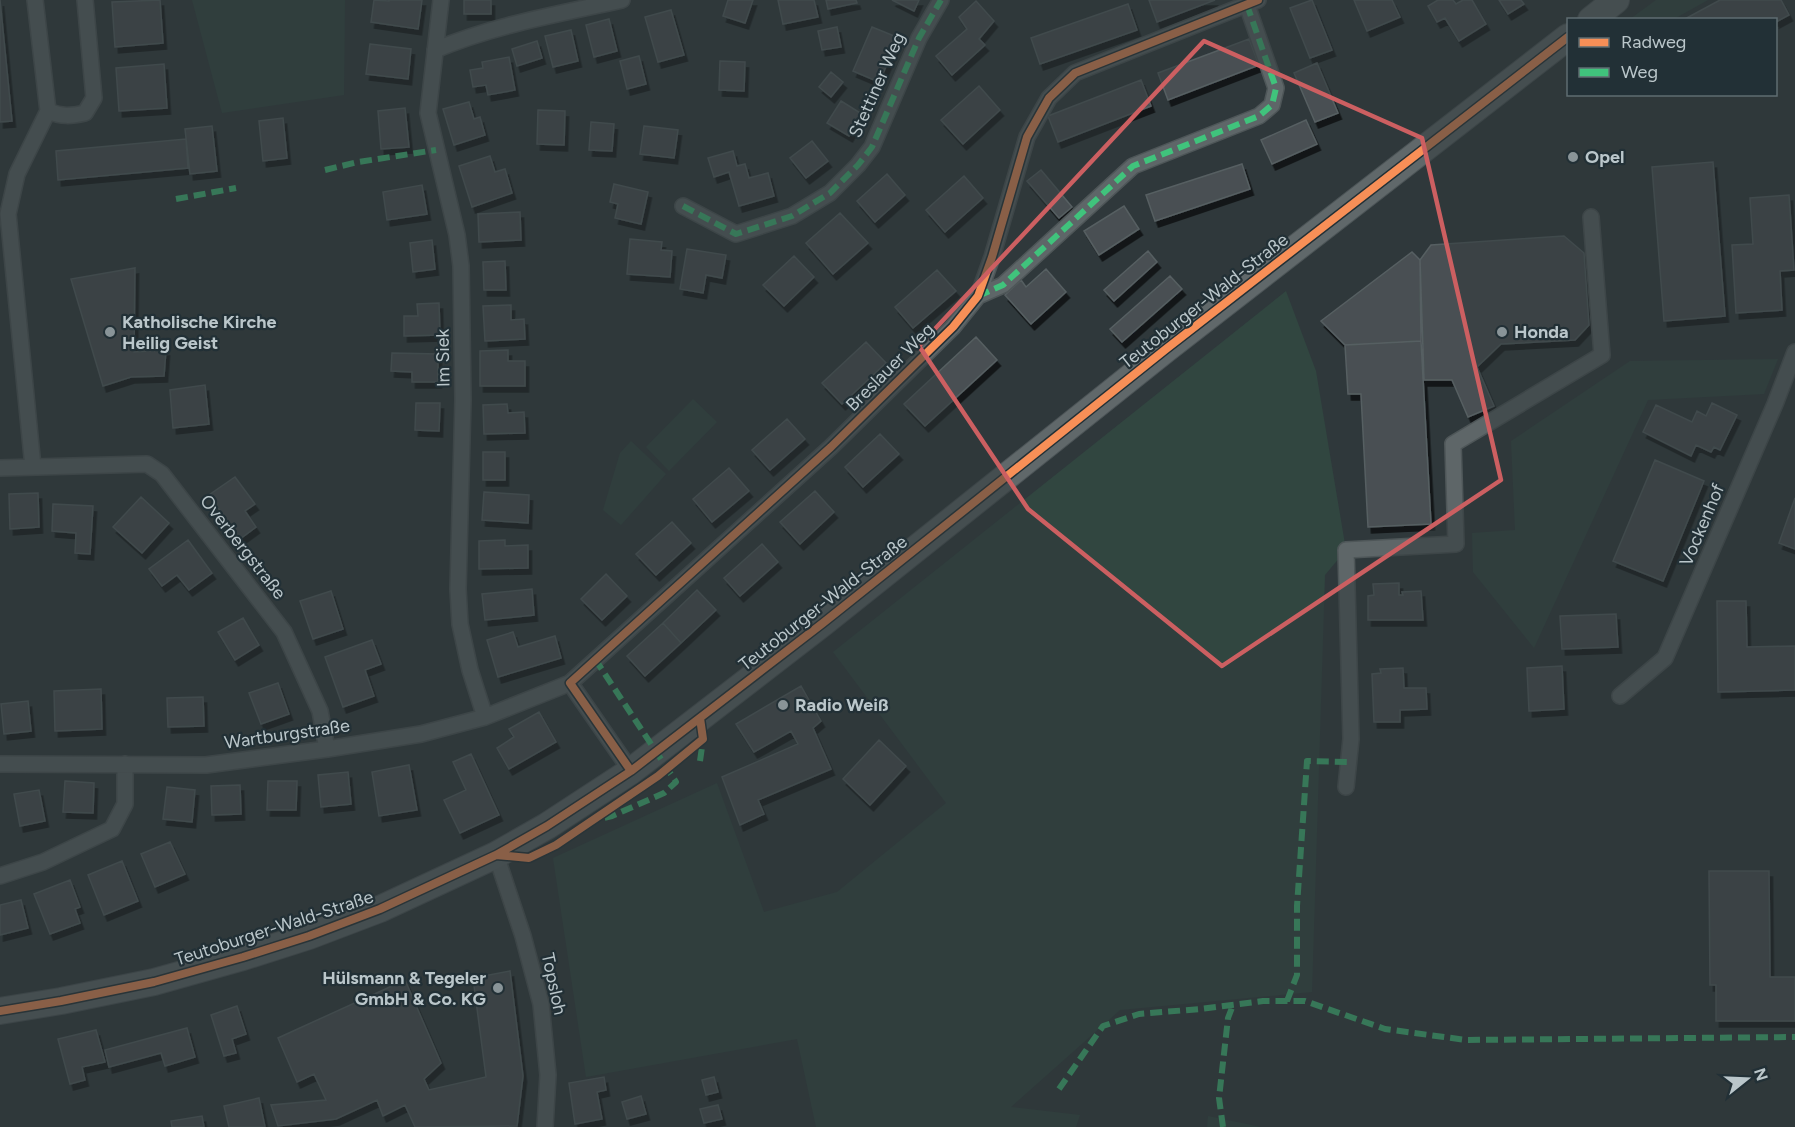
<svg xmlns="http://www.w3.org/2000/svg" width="1795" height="1127" font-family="Figtree,sans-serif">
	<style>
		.green { fill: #314640 }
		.building { fill: #485052; stroke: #575f62; stroke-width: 1.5; filter: url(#shadow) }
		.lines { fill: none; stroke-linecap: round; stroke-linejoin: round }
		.minor-casing { stroke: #4e5658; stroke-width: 18 }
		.primary-casing { stroke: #4c5457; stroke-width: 28 }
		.minor { stroke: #5e6668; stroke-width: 15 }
		.primary { stroke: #60686a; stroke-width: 26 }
		.quiet { stroke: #40c37c; stroke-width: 6; stroke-dasharray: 12 6; stroke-linecap: butt }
		.cycleway-casing { stroke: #223036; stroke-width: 11 }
		.cycleway { stroke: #f78f57; stroke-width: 8 }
		.marked { fill: none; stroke: #cc5f61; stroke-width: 4.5; stroke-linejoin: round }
		.poi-dot { fill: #899498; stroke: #223036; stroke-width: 2 }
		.labels { text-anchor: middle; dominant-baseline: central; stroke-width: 4.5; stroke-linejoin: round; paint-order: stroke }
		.street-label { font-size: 18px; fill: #bac6ca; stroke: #223036 }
		.poi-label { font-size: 18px; font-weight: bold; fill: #bac6ca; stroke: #223036; text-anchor: start }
	</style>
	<defs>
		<filter id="shadow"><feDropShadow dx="3.5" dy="6" stdDeviation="0" flood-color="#0009"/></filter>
	</defs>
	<rect width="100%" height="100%" fill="#2f383b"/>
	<path class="green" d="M192 0H345L344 95 222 113Z
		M1656 0H1708L1674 19H1630Z
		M1286 291 1316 371 1346 550 1325 575 1312 992 1120 1010 1011 1107 1080 1115 1076 1127H816L797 1039 586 1077 553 858 717 783 764 912 837 892 946 803 833 652Z
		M1778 359 1764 394 1648 400 1534 648 1473 572 1472 533 1515 530 1511 441 1630 361Z
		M693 399 717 422 669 471 646 447Z
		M631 441 666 474 621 525 603 510 620 453Z
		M1208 1116 1261 1127H1207Z"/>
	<path class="building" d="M0 0 12 121 0 122Z
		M160 0 163 43 115 47 112 2Z
		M374 0 389 1V0H422L418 29 371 22Z
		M464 0H491V14H464Z
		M728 0H753L745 23 723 16Z
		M778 0H814L818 17 783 24Z
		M826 0H856L857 3 828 9Z
		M892 0H919L914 11Z
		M1149 0H1215L1157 22Z
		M1312 0 1332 50 1310 58 1290 8Z
		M1354 0H1392L1400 17 1367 31Z
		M1438 0H1453L1456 4 1463 0H1472L1486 24 1459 41 1445 18 1437 22 1428 6Z
		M1499 0H1521L1524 4 1508 14Z
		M1720 0H1781L1789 15 1776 22V20H1683Z
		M976 1 994 21 979 39 985 45 952 75 936 56 967 29 959 17Z
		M1128 4 1137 30 1040 64 1031 38Z
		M671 10 684 55 658 62 645 17Z
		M609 19 617 51 594 57 586 25Z
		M837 27 841 47 822 50 818 31Z
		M872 27 899 38 879 82 853 71Z
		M571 30 578 61 553 67 545 36Z
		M1249 39 1259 65 1168 100 1158 73Z
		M537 41 542 58 517 66 512 49Z
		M370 44 411 49 408 79 366 74Z
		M639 56 646 84 627 89 620 61Z
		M509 57 515 90 488 95 486 85 473 87 470 70 483 68 482 62Z
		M720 61 745 62 744 91 719 90Z
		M1317 63 1338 113 1315 122 1294 73Z
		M164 64 167 108 119 111 116 68Z
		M831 72 843 82 831 97 819 87Z
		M1141 80 1151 106 1058 142 1048 116Z
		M979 86 1000 110 963 144 941 120Z
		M841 101 862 114 849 136 827 123Z
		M469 102 474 119 480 117 485 135 454 145 443 109Z
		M405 108 409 147 381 149 378 111Z
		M538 110 565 111 564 145 537 144Z
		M283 118 287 158 263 161 259 121Z
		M1306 120 1317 144 1272 164 1261 140Z
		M591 122 614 124 612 151 589 150Z
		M212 126 217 171 190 174 185 129Z
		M644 126 678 130 674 158 640 154Z
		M186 139 188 168 58 180 56 151Z
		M812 141 828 161 806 178 790 158Z
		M733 151 737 166 745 164 749 178 768 173 774 196 739 206 729 172 714 177 708 158Z
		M490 156 495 172 505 169 512 193 472 207 459 166Z
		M1713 162 1725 316 1664 321 1652 167Z
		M1242 164 1250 189 1155 221 1146 195Z
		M1041 170 1072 207 1059 218 1027 181Z
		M887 174 905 195 875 222 857 201Z
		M964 176 983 198 945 232 926 210Z
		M614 184 648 192 641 224 615 218 618 204 610 202Z
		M422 185 427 214 387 220 383 192Z
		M1789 195 1794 270 1780 271 1782 310 1736 313 1732 245 1753 244 1750 198Z
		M1124 206 1139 229 1099 255 1084 231Z
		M520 212 521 240 479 242 478 214Z
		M840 213 868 243 833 274 806 243Z
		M1564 236 1584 253 1589 325 1575 340 1501 344 1477 367 1494 406 1468 417 1452 380H1424L1420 260 1431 245Z
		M630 239 662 242 661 250 672 251 670 277 627 274Z
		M432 240 435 269 413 272 410 243Z
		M687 249 726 255 722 278 706 275 703 293 680 289Z
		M1148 251 1157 262 1114 301 1104 290Z
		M1412 252 1420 260 1421 341 1345 345 1321 321Z
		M794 256 814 277 784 306 763 285Z
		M505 261 506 290H484L483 262Z
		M135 268 134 352 166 350 164 376 131 377 103 386 71 279Z
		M1046 269 1066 292 1031 324 1005 295 1021 280 1026 287Z
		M937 270 956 291 913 328 895 307Z
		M1170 276 1182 289 1122 342 1110 329Z
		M439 303 440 335 404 336V316H418L417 304Z
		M511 305V320L524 319 525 339 485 341 483 306Z
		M976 337 997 360 925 426 904 404Z
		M1421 341 1431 524 1368 527 1361 394H1348L1345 345Z
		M866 342 886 363 842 404 822 383Z
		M508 350V361H525V386H480V351Z
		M392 353 438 354V382H412V372L391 371Z
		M205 385 209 424 173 428 170 390Z
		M416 403H440L439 431 415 430Z
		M1712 403 1737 415 1720 450 1714 447 1711 452 1696 445 1691 456 1643 432 1656 405 1692 422 1697 411 1706 416Z
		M507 404 508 413 524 412 525 433 484 434 483 405Z
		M787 419 805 439 770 470 752 450Z
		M880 434 899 454 863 487 845 467Z
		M483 452H505V480H483Z
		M1655 460 1704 481 1663 581 1613 561Z
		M729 468 749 491 712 522 693 499Z
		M235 477 255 504 245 511 256 527 240 539 209 495Z
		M815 491 834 512 800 544 780 522Z
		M484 492 529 495 528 523 482 520Z
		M38 493 39 527 10 529 9 494Z
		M141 497 169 523 142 553 113 527Z
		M1795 498V549L1779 543Z
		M53 504 93 506 90 554 75 553 76 533 52 531Z
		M672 522 691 543 656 575 636 554Z
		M188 540 212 573 189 590 177 575 162 586 149 569Z
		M505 540V546L528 545V568L479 569V541Z
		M762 544 778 562 740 596 724 578Z
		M606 574 627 596 602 620 581 599Z
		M1399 583V595H1403L1402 592 1421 591 1423 620H1368V596L1374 595 1373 584Z
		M532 589 534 615 485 620 482 594Z
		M697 590 716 610 681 643 663 623Z
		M331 591 343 629 313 639 300 601Z
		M1717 601H1746L1747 647 1795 646V690L1718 692Z
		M1616 614 1618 647 1562 649 1560 616Z
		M243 618 259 645 235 660 218 632Z
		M663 623 681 643 645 676 627 656Z
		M513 632 518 647 555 636 561 658 498 677 487 640Z
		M372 640 381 664 365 670 374 696 343 707 325 657Z
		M1562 666 1564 709 1529 711 1527 668Z
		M1403 668 1404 688H1426L1427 709 1400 710V722H1374L1372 674 1381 673 1380 669Z
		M278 683 289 714 261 724 249 693Z
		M801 686 821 721 813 728 831 769 758 800 764 814 740 825 722 777 798 744 791 731 754 752 736 724Z
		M101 689 102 729 55 731 54 691Z
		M203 697 204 726 168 727 167 698Z
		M28 701 31 731 4 734 1 704Z
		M539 712 556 742 509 769 497 748 514 737 509 729Z
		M879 740 906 766 870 805 843 779Z
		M471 754 499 815 460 833 444 800 466 790 453 762Z
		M409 765 417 810 379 816 372 772Z
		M348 772 351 804 321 807 318 775Z
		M65 781 94 783 93 813 63 812Z
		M268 781H297L296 810H267Z
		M240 785 241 814 212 815 211 786Z
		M167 787 195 790 192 822 163 819Z
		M39 790 45 821 20 826 14 794Z
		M170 842 185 874 155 887 141 854Z
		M122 861 138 901 104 915 88 875Z
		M1709 871H1769L1770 977H1795V1021H1716V985H1710Z
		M70 880 80 907 75 909 80 923 50 934 34 894Z
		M21 900 28 928 0 935V905Z
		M510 971 523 1076 517 1126 415 1127 405 1105 383 1116 377 1100 336 1119 278 1126 271 1105 326 1100 314 1074 297 1082 278 1038 405 980 441 1063 424 1079 429 1090 486 1077 473 978Z
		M237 1006 246 1034 232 1039 236 1053 224 1056 211 1015Z
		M187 1028 195 1057 165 1066 161 1053 109 1067 105 1050Z
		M96 1030 105 1062 82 1067 85 1080 70 1084 58 1039Z
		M604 1077 606 1090 597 1092 602 1119 575 1124 569 1083Z
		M714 1077 718 1092 706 1095 702 1080Z
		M641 1096 646 1114 627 1119 622 1102Z
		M259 1098 265 1127H229L224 1106Z
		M718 1105 722 1119 704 1123 700 1109Z
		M202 1116 204 1127H172L171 1121Z"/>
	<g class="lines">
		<defs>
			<path id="minor" d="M441 0 428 113 457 235 461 266 463 400 458 589 460 624 470 670 485 717
				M435 50C494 25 559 14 622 0
				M48 111C62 117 71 116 85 113L94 98 85 0
				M683 206 736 234 792 216 830 193 858 165 872 147 919 38 941 0
				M978 296 1003 285 1133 166 1259 116 1272 105 1276 88 1247 5
				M33 467 8 214 17 174 48 111 35 0
				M0 468 147 464 162 474 284 632 320 711 327 749
				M1620 696 1665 658 1775 404 1795 352
				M0 764 206 765 327 749 421 734 485 717 570 683
				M631 771 570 683 831 447 953 327 978 296 992 257 1027 137 1049 98 1075 73 1258 0
				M1346 787 1351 739 1346 550 1456 544 1453 444 1602 355 1591 217
				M496 855 523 936 541 1004 548 1075 545 1127
				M0 876 43 862 112 829 125 804V764"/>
			<path id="primary" d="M1591 20 1616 0
				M0 1011 61 1001 154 982 243 957 309 936 380 909 496 855 547 826 631 771 823 623 1166 349 1568 37"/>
		</defs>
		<use href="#minor" class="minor-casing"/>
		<use href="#primary" class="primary-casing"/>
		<use href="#minor" class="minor"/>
		<use href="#primary" class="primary"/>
		<path class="quiet" d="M325 170 358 162 436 150
			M176 199 236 188
			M683 206 736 234 792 216 830 193 858 165 872 147 919 38 941 0
			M978 296 1003 285 1133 166 1259 116 1272 105 1276 88 1247 5
			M595 659 676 782 664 793 612 816 604 818
			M700 761 703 740
			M1287 1001 1297 975V906L1307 761 1348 762
			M1059 1089 1103 1026 1139 1014 1200 1009 1263 1001H1305L1385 1029 1466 1040 1795 1037
			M1223 1127 1219 1098 1228 1018 1233 1005"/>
		<defs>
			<path id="cycleway" d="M631 771 570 683 831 447 953 327 978 296 992 257 1027 137 1049 98 1075 73 1258 0
				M496 855 529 858 556 845 658 776 703 739 700 718
				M0 1011 61 1001 154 982 243 957 309 936 380 909 496 855 547 826 631 771 823 623 1166 349 1568 37"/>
		</defs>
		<use href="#cycleway" class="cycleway-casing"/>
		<use href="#cycleway" class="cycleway"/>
	</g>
	<path d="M0 0H1795V1127H0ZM1204 41 1422 138 1501 480 1222 666 1028 509 919 346Z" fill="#2f383b" fill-opacity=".55" fill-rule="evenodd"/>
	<path class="marked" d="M1204 41 1422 138 1501 480 1222 666 1028 509 919 346Z"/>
	<g class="poi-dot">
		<circle cx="1573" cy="157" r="6"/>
		<circle cx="110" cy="332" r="6"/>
		<circle cx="1502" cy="332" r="6"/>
		<circle cx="783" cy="705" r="6"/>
		<circle cx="498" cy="988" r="6"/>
	</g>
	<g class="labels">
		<g class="street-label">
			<text transform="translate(877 85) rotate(-66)">Stettiner Weg</text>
			<text transform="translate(1204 301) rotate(-38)">Teutoburger-Wald-Straße</text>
			<text transform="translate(443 358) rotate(-91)">Im Siek</text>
			<text transform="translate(890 367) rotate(-45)">Breslauer Weg</text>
			<text transform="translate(1702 525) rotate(-67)">Vockenhof</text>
			<text transform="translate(243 547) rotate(52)">Overbergstraße</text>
			<text transform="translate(823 603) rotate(-38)">Teutoburger-Wald-Straße</text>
			<text transform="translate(287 734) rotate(-8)">Wartburgstraße</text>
			<text transform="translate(274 928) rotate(-18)">Teutoburger-Wald-Straße</text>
			<text transform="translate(554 984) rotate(78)">Topsloh</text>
		</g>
		<g class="poi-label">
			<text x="1585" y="157">Opel</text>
			<text x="122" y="322">Katholische Kirche<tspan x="122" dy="21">Heilig Geist</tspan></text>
			<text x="1514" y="332">Honda</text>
			<text x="795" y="705">Radio Weiß</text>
			<text x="486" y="978" text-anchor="end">Hülsmann &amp; Tegeler<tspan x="486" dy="21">GmbH &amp; Co. KG</tspan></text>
		</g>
	</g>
	<rect x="1567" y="18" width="210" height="78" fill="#223036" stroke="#5f6c71" stroke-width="1.5"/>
	<rect x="1579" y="38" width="30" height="9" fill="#f78f57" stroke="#5f6c71" stroke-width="1.5"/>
	<text x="1621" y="48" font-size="18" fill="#bac6ca">Radweg</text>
	<rect x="1579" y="68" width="30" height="9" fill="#40c37c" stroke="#5f6c71" stroke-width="1.5"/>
	<text x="1621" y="78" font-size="18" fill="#bac6ca">Weg</text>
	<g transform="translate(1747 1079) rotate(72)" stroke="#223036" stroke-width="4.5" paint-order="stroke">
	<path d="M0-4.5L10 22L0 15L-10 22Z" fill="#bac6ca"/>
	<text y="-9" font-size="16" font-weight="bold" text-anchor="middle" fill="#bac6ca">N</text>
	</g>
</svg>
